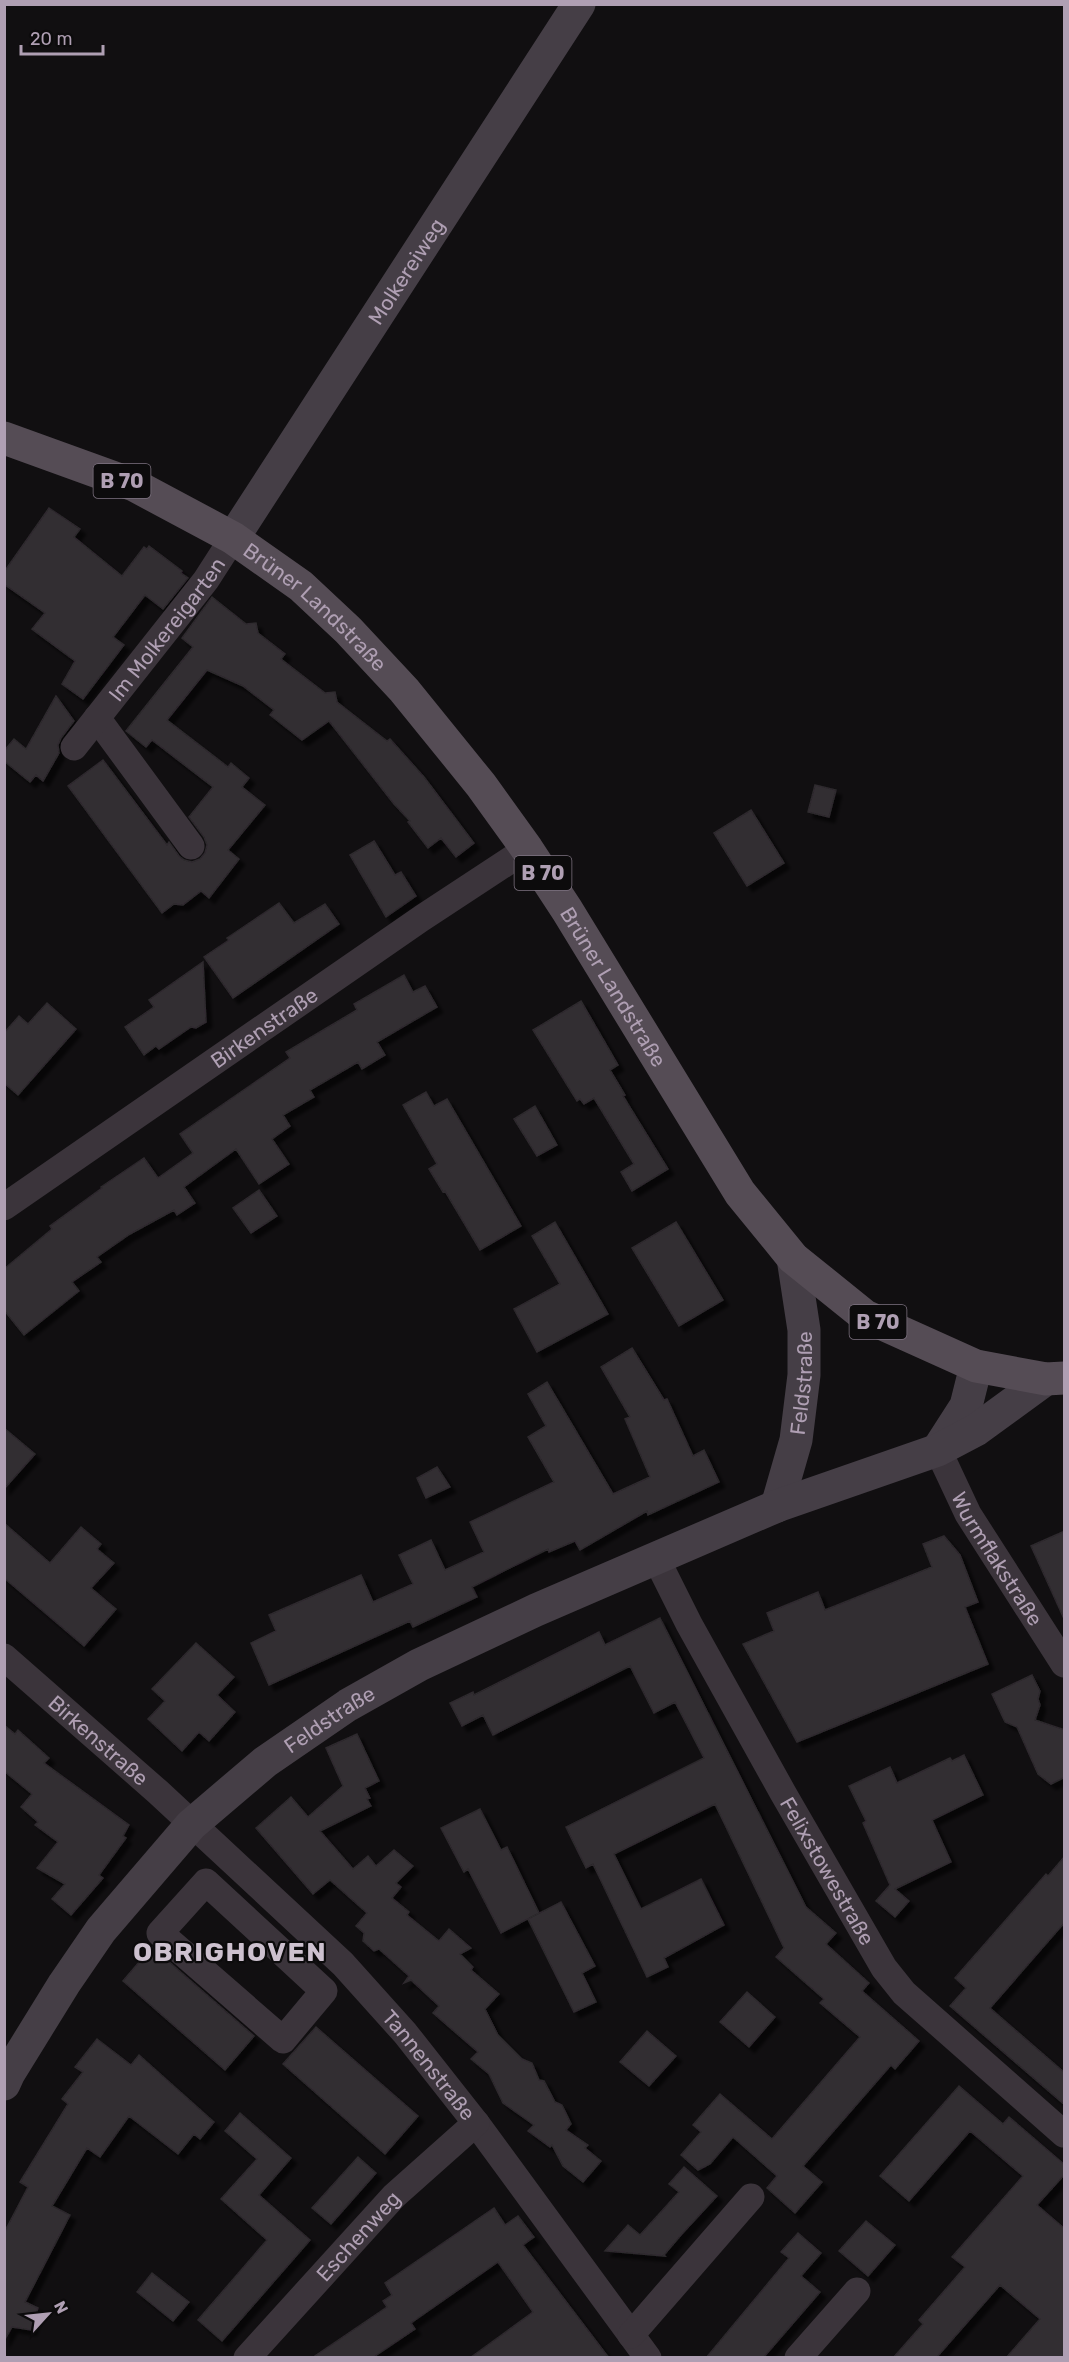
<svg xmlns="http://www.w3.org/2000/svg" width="1069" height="2362" font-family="Rubik,sans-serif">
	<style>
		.building { fill: #332e33; stroke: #2d292d; stroke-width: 1.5; filter: url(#shadow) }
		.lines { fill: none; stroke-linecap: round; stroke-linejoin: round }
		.street { stroke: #3b343b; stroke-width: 27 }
		.secondary { stroke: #453e46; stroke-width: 33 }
		.primary { stroke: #554c55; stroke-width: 33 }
		.labels { text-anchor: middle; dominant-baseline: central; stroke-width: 4.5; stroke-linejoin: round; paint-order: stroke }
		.shield { fill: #0c0b0c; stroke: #7e7381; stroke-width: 1.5 }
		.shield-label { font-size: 20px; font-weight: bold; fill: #af9fb3 }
		.street-label { font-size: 21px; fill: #af9fb3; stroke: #0c0b0c }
		.district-label { font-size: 27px; font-weight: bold; letter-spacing: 1.5px; fill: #cdc1cf; stroke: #0c0b0c }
	</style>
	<defs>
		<filter id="shadow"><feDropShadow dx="5.5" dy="5.5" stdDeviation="1.5" flood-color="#0009"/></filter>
	</defs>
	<rect width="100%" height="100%" fill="#110f11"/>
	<path class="building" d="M49 508 80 529 74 537 122 576 144 547 147 549 149 546 182 571 181 573 188 578 163 609 145 595 113 637 124 645 83 699 62 684 75 661 32 629 45 613 4 584V572Z
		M212 597 246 624 256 623 258 633 285 654 281 659 325 693 335 692 337 702 387 741 390 739 424 777 474 843 456 857 441 838 428 848 408 822 410 821 394 804 329 721 302 740 270 715 274 710 243 686 207 670 167 720 228 767 231 763 249 778 242 787 265 805 228 850 239 859 209 898 201 891 183 905 174 904 162 913 68 786 103 760 167 845 169 842 179 856 184 860 192 862 200 859 205 853 207 845 204 837 189 817 213 787 152 740 146 747 126 731 193 647 182 638Z
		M56 696 74 721 61 738 58 745 59 753 43 781 36 775 30 782 4 761V751L14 739 26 749Z
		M815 785 836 790 829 817 808 812Z
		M751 810 784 863 747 886 714 833Z
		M374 841 395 875 401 872 416 896 386 917 350 855Z
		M279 903 294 923 325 904 339 924 233 998 204 957 229 940 227 938Z
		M203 962 206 1022 196 1028 191 1027 159 1049 156 1046 144 1055 125 1027 154 1007 149 1000Z
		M404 975 413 992 425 986 437 1007 377 1042 385 1055 362 1069 358 1062 310 1090 314 1097 283 1115 290 1126 272 1139 289 1164 259 1184 236 1149 184 1187 195 1203 177 1215 174 1210 130 1234 97 1257 101 1262 72 1282 79 1291 24 1335 4 1310V1269L52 1229 50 1226 102 1188 101 1187 144 1158 158 1178 193 1153 180 1134 290 1058 286 1052 357 1010 354 1004Z
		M581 1001 618 1065 610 1070 625 1095 623 1096 668 1169 632 1191 621 1172 634 1164 594 1098 584 1104 580 1099 577 1101 533 1030Z
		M47 1003 76 1029 18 1095 4 1083V1033L19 1016 28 1024Z
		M426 1092 434 1106 447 1099 521 1226 480 1250 445 1191 443 1192 429 1169 437 1164 403 1105Z
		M535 1106 557 1145 537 1156 514 1119Z
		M259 1190 277 1216 251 1233 233 1208Z
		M555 1222 608 1314 537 1352 514 1309 560 1284 532 1236Z
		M676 1222 723 1300 679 1326 632 1248Z
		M632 1348 664 1400 667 1399 693 1456 704 1450 719 1482 648 1515 647 1511 580 1550 575 1541 549 1552 548 1549 472 1587 477 1597 413 1627 410 1621 269 1685 251 1643 276 1631 269 1615 361 1575 373 1602 413 1584 399 1555 431 1540 445 1570 484 1552 470 1522 554 1482 528 1437 546 1426 528 1394 547 1382 613 1494 650 1477 625 1419 630 1417 601 1367Z
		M4 1428 35 1454 4 1489Z
		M437 1467 450 1487 426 1498 417 1478Z
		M4 1523 50 1563 81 1527 101 1544 97 1549 114 1563 91 1588 116 1609 84 1646 4 1578Z
		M1065 1531V1621L1031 1546Z
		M944 1536 960 1555 978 1602 965 1607 988 1664 797 1742 743 1644 774 1631 767 1613 818 1592 825 1610 932 1567 923 1544Z
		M660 1618 806 1907 836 1933 826 1944 869 1983 862 1991 919 2041 895 2069 891 2065 803 2166 822 2182 795 2213 767 2188 777 2176 733 2137 710 2164 698 2170 681 2155 701 2132 693 2125 720 2094 772 2139 860 2037 820 2003 824 1999 776 1957 784 1948 715 1804 614 1854 641 1909 701 1879 724 1925 664 1958 668 1967 647 1977 593 1864 586 1868 566 1827 704 1758 675 1702 654 1713 630 1666 493 1735 483 1715 462 1726 450 1703 473 1692 474 1695 599 1632 605 1645Z
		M196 1643 234 1677 217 1695 235 1712 209 1741 199 1732 182 1751 148 1719 165 1701 152 1689Z
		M1032 1675 1040 1691 1038 1699 1040 1705 1035 1720 1065 1730V1777L1051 1784 1038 1774 1017 1727 1005 1722 992 1694Z
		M4 1725 15 1734 18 1730 49 1758 44 1763 129 1825 123 1836 126 1838 99 1875 103 1878 71 1915 52 1899 65 1884 37 1868 58 1842 35 1825 38 1822 21 1807 32 1794 4 1771Z
		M357 1734 379 1781 365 1788 370 1798 367 1799 371 1806 320 1831 353 1869 368 1856 376 1866 394 1850 413 1866 396 1883 401 1887 392 1898 409 1912 407 1915 439 1941 449 1929 471 1948 460 1954 473 1967 471 1970 499 1994 485 2009 498 2035 522 2059 532 2063 539 2080 544 2081 555 2102 562 2105 571 2124 566 2130 588 2145 585 2148 601 2161 583 2182 563 2166 552 2145 550 2147 528 2131 534 2125 503 2103 489 2074 471 2059 478 2052 433 2013 439 2006 411 1980 404 1983 409 1976 379 1949 374 1951 363 1941 364 1933 356 1926 367 1913 330 1880 313 1894 256 1828 291 1797 308 1817 343 1786 326 1748Z
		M964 1755 983 1795 932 1820 951 1862 895 1889 909 1901 895 1917 876 1901 890 1885 863 1823 866 1821 849 1786 890 1767 897 1783 950 1758 952 1761Z
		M480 1809 501 1850 507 1847 539 1913 501 1933 468 1869 464 1872 441 1828Z
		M1065 1856V1922L990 2008 1065 2073V2105L950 2006 966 1988 955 1978 1046 1874 1048 1876Z
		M561 1902 595 1966 582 1973 596 2002 574 2012 528 1919Z
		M152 1947 254 2036 225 2070 123 1981Z
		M747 1992 775 2017 749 2047 720 2022Z
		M316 2027 418 2116 385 2154 283 2064Z
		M647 2031 676 2056 649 2086 620 2062Z
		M97 2039 131 2065 139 2055 214 2122 200 2139 194 2134 178 2154 129 2116 100 2157 87 2148 52 2206 70 2215 25 2302 38 2308 31 2330 12 2327 4 2341V2233L28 2187 20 2182 68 2104 62 2099 83 2072 75 2067Z
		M959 2086 1003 2124 1009 2117 1065 2165V2174L1037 2205 1065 2229V2358H1006L1040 2319 1000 2285 936 2358H893L923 2324 919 2320 965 2267 952 2257 1023 2176 970 2131 909 2201 880 2176Z
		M240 2113 291 2158 259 2195 310 2240 222 2341 198 2320 267 2240 221 2199 257 2159 225 2131Z
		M358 2157 376 2173 331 2224 312 2208Z
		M684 2167 717 2196 681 2235 664 2255 665 2256 605 2251 628 2225 640 2235 679 2192 669 2184Z
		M494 2208 505 2225 518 2216 534 2237 523 2245 609 2358H470L533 2312 498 2262 411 2323 415 2329 372 2358H312L387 2307 383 2301 392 2295 385 2283Z
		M866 2221 895 2245 868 2276 839 2251Z
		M798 2233 821 2253 801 2276 820 2292 763 2358H706L789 2258 781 2252Z
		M152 2273 189 2302 173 2321 137 2292Z"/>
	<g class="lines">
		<g class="street">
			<path d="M97 718 191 846"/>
			<path id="s1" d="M74 747 206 580 233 538"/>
			<path id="s2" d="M4 1207 422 918 527 849"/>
			<path id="s3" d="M938 1450 968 1514 1064 1664"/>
			<path id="s4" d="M656 1558 689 1624 783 1793 884 1968 904 1993 1064 2134"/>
			<path id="s5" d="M4 1657 158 1792 343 1964 405 2033 476 2123 648 2358"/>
			<path d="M206 1882 324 1991 283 2040 160 1933Z"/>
			<path d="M631 2335 751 2197"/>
			<path id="s6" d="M247 2358 394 2196 476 2123"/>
			<path d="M798 2358 857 2291"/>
		</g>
		<g class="secondary">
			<path id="s7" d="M233 538 579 4"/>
			<path d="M939 1448 966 1406 976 1366"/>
			<path id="s8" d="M777 1506 796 1440 804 1375V1330L793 1258"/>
			<path id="s9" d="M4 2084 9 2073 64 1984 101 1930 191 1825 265 1762 348 1705 419 1665 536 1610 777 1506 938 1450 976 1430 1046 1379"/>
		</g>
		<path class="primary" id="s10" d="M4 438 134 485 233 538 301 586 348 630 404 690 481 785 527 849 567 910 740 1193 793 1258 865 1316 976 1366 1046 1379 1064 1378"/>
	</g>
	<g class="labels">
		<g class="shield">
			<rect x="93.5" y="464" width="57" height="34" rx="4.5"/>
			<rect x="514.5" y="856" width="57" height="34" rx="4.5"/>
			<rect x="849.5" y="1305" width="57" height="34" rx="4.5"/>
		</g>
		<g class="shield-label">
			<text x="122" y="481">B 70</text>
			<text x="543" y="873">B 70</text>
			<text x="878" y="1322">B 70</text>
		</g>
		<g class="street-label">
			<text stroke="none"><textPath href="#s7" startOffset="318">Molkereiweg</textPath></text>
			<text stroke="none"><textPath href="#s10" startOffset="358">Brüner Landstraße</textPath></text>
			<text stroke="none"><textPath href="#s1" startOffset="150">Im Molkereigarten</textPath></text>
			<text stroke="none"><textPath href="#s10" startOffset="844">Brüner Landstraße</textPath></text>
			<text stroke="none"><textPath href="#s2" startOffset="316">Birkenstraße</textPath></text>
			<text stroke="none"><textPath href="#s8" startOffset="126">Feldstraße</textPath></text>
			<text stroke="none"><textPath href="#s3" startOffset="124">Wurmflakstraße</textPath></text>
			<text stroke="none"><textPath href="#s9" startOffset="495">Feldstraße</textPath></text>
			<text stroke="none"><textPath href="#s5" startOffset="126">Birkenstraße</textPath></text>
			<text stroke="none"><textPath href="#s4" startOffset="357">Felixstowestraße</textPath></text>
			<text stroke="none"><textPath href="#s5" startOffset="590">Tannenstraße</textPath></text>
			<text stroke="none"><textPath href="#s6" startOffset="165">Eschenweg</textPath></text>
		</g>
		<g class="district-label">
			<text x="230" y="1952">OBRIGHOVEN</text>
		</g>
	</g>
	<rect width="1069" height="2362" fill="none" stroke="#af9fb3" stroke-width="12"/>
	<g transform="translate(48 2314) rotate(63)" stroke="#0c0b0c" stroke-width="4.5" paint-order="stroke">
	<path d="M0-4.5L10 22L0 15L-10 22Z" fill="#af9fb3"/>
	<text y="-9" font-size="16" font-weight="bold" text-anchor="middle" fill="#af9fb3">N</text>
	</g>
	<path d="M21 45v9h82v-9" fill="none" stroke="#af9fb3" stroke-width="3"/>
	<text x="30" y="45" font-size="18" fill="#af9fb3" stroke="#0c0b0c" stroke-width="4.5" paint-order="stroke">20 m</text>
</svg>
